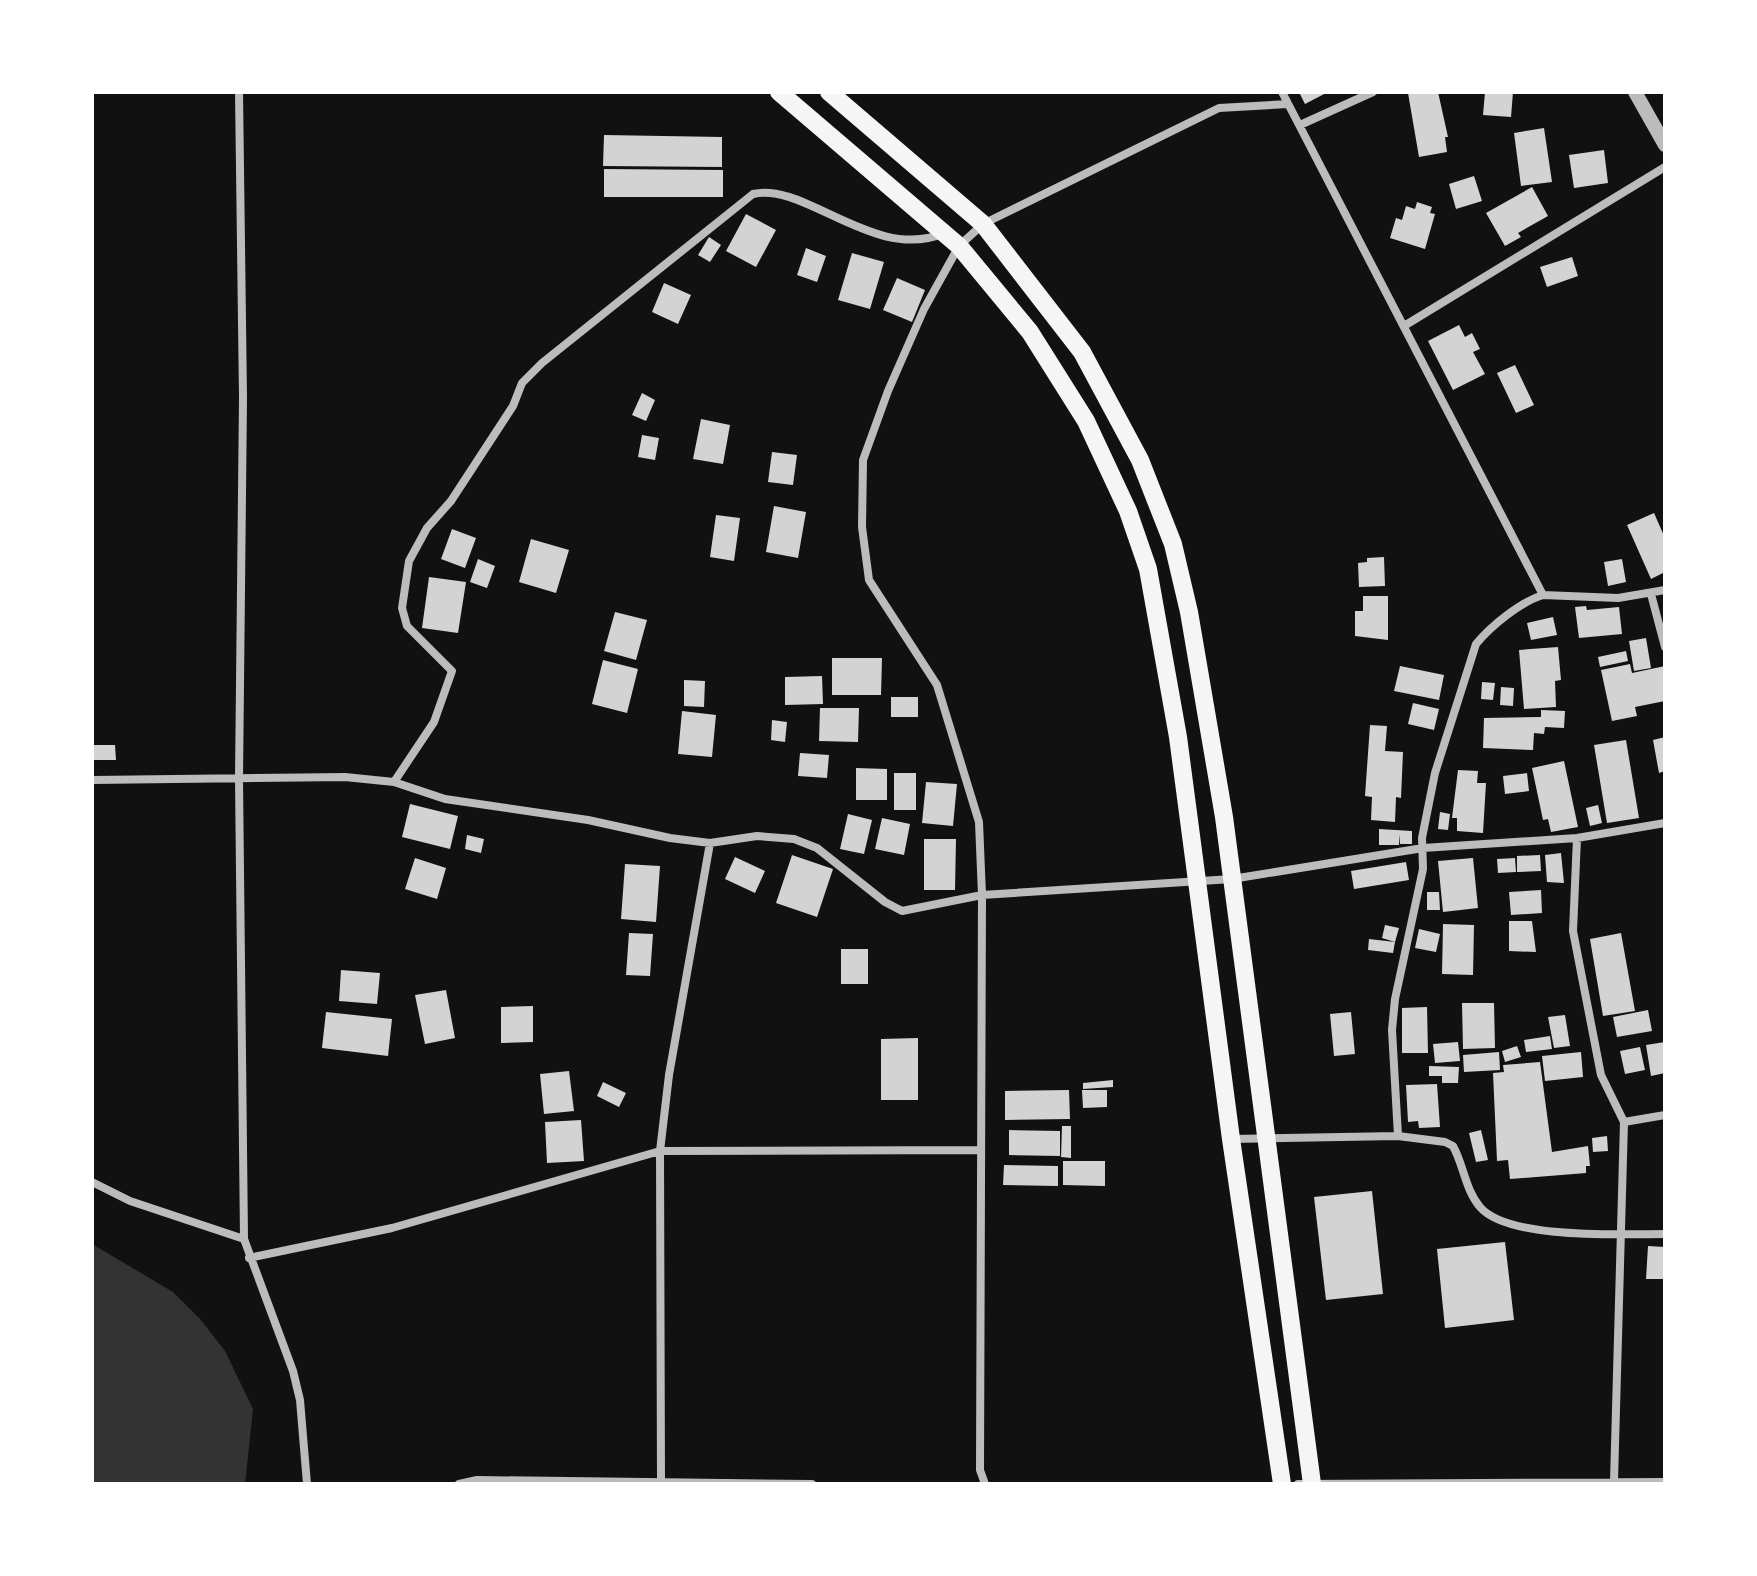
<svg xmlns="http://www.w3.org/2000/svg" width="1757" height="1576" font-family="Rubik,sans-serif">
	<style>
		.water { fill: #333 }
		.building { fill: #d3d3d3 }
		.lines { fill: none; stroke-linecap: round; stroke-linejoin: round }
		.minor { stroke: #bcbcbc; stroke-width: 8 }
		.tertiary { stroke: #bcbcbc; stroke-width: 14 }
		.primary { stroke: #f5f5f5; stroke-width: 18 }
	</style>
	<rect width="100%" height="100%" fill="#111"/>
	<path class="water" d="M92 1244 173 1292 200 1319 225 1351 253 1409 245 1484H92Z"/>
	<path class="building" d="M1299 92H1328L1305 104Z
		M1438 92 1448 137H1445L1447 152 1419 157 1408 93Z
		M1485 92H1513L1511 117 1483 115Z
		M1544 128 1552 182 1521 186 1514 133Z
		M604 135 722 137V167L603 166Z
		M1604 150 1608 183 1574 188 1569 155Z
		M604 169 723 170V197H604Z
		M1474 176 1482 201 1456 209 1449 184Z
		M1532 187 1548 216 1518 233 1521 237 1505 246 1486 213Z
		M1417 202 1432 207 1430 213 1435 214 1425 249 1390 238 1396 218 1402 220 1406 206 1415 209Z
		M746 214 776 230 756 267 726 251Z
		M709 237 721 245 710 262 698 255Z
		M806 248 826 256 817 282 797 275Z
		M852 253 884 262 870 309 838 300Z
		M1572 257 1578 276 1547 287 1540 267Z
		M897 278 925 290 912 322 883 310Z
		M664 283 691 295 678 324 652 312Z
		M1459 325 1465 337 1472 333 1480 349 1473 352 1485 374 1453 390 1428 341Z
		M1515 365 1534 405 1516 413 1497 373Z
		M642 393 655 400 646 421 632 415Z
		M701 419 730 425 723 464 693 459Z
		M642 435 659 438 655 460 638 457Z
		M772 452 797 455 793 485 768 482Z
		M774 506 806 512 798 558 766 552Z
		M1654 513 1665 538V572L1651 579 1627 525Z
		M716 515 740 518 734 561 710 557Z
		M452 529 476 538 465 568 441 559Z
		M531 539 569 550 556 593 519 582Z
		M1384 557 1385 586 1359 587 1358 563 1367 562V558Z
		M478 559 495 566 487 588 470 582Z
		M1622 559 1626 582 1608 586 1604 562Z
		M429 577 466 582 458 633 422 628Z
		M1363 596H1388V640L1355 636V611H1363Z
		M1586 606 1587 610 1619 607 1622 634 1579 638 1575 607Z
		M615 612 647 620 636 660 604 651Z
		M1553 617 1557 635 1531 640 1527 623Z
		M1646 638 1651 668 1634 671 1629 641Z
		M1558 647 1561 680 1555 681 1556 707 1524 709 1519 650Z
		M1626 651 1628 661 1600 667 1598 657Z
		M832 658H882L881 695H832Z
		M603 660 638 669 627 713 592 704Z
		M1630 664 1632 673 1665 666V701L1635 707 1637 716 1612 721 1601 670Z
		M1400 666 1444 675 1439 700 1394 691Z
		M822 676 823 704 785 705V677Z
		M684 680 705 681 704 707 684 706Z
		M1482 682 1495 683 1493 700 1481 699Z
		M1501 687 1514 688 1513 706 1500 705Z
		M891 697H918V717H891Z
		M1413 703 1439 709 1434 730 1408 724Z
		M820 708H859L858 742 819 741Z
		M1541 710 1565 711 1564 728 1545 727 1544 734 1534 733 1533 750 1483 748 1484 718 1541 717Z
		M682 711 716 715 712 757 678 754Z
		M772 720 787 722 785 742 771 740Z
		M1370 725 1387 726 1385 751 1403 752 1401 798 1396 797 1395 822 1371 820 1372 797 1365 796Z
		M1665 737V771L1659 773 1653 740Z
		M1626 740 1639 818 1607 823 1594 745Z
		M92 745H115L116 760H92Z
		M800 753 829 755 827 778 798 776Z
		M1564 761 1578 827 1551 832 1548 819 1543 820 1532 768Z
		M856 768 887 769V800H856Z
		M1458 770 1478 771 1477 783H1486L1483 833 1457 831V818H1452Z
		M894 773H916V810H894Z
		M1527 773 1529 791 1505 794 1503 776Z
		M926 782 957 784 953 826 922 823Z
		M410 804 458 816 450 849 402 837Z
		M1598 805 1602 823 1590 826 1586 808Z
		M1440 812 1450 814 1448 830 1438 829Z
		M848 814 872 820 864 854 840 849Z
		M882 818 910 824 904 855 875 849Z
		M1379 829 1412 831V844H1400L1399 834V845H1379Z
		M467 835 484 839 481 853 465 849Z
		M924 839H956L955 890H924Z
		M1561 853 1564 883 1547 882 1545 855Z
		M792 855 833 869 817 917 776 903Z
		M1540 855 1541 871 1517 872V856Z
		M735 857 765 871 755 893 725 879Z
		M415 858 446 868 437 899 405 889Z
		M1473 858 1478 908 1443 912 1438 861Z
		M1515 858 1516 872 1498 873 1497 859Z
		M1406 862 1409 880 1354 889 1351 871Z
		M625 864 660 866 656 922 621 919Z
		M1541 890 1542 913 1511 915 1509 892Z
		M1427 892H1439L1440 910H1427Z
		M1509 921H1532L1536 952 1509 951Z
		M1443 924 1474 925 1473 975 1442 974Z
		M1385 925 1399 928 1395 942 1382 938Z
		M1419 929 1440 934 1436 952 1415 948Z
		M629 933 653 934 650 976 626 975Z
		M1621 933 1635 1011 1603 1016 1590 939Z
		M1369 939 1395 942 1393 953 1368 950Z
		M841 949H868V984H841Z
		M341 970 380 973 377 1004 339 1001Z
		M446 990 455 1038 425 1044 415 995Z
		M1462 1003H1494L1495 1048 1463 1049Z
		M533 1006V1042L501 1043V1007Z
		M1427 1007 1428 1053H1402V1008Z
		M1648 1010 1652 1031 1617 1037 1613 1017Z
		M326 1012 392 1019 388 1056 322 1048Z
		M1351 1012 1355 1054 1334 1056 1330 1014Z
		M1565 1015 1570 1046 1554 1048 1548 1017Z
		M1550 1036 1552 1049 1526 1052 1524 1040Z
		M918 1038V1100H881V1039Z
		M1458 1042 1460 1061 1435 1063 1433 1044Z
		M1665 1042V1073L1651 1076 1646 1045Z
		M1517 1046 1521 1057 1505 1062 1502 1051Z
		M1640 1047 1645 1070 1625 1074 1620 1051Z
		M1499 1052 1500 1070 1464 1072 1463 1055Z
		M1581 1052 1583 1077 1545 1081 1542 1056Z
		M1540 1062 1552 1152 1588 1146 1590 1166H1586V1173L1510 1179 1508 1160 1497 1161 1493 1073 1504 1072 1503 1065Z
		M1429 1066 1459 1067 1458 1083H1442V1076H1429Z
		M569 1071 574 1111 544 1114 540 1074Z
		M1113 1080V1087L1083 1089V1083Z
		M603 1082 626 1093 619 1107 597 1096Z
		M1437 1084 1440 1127 1419 1128 1418 1121 1408 1122 1406 1085Z
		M1069 1090 1070 1119 1005 1120V1091Z
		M1082 1090H1107V1107L1083 1108Z
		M581 1120 584 1161 547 1163 545 1122Z
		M1062 1126H1071V1158L1061 1157Z
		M1009 1130 1060 1131V1156L1009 1155Z
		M1481 1130 1488 1160 1476 1162 1469 1133Z
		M1607 1136 1608 1151 1593 1152 1592 1138Z
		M1063 1161H1105V1186L1063 1185Z
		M1004 1165 1058 1166V1186L1003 1185Z
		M1372 1191 1383 1294 1326 1300 1314 1197Z
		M1505 1242 1514 1320 1445 1328 1437 1249Z
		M1648 1246 1665 1247V1279H1646Z"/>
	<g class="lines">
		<path class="minor" d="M239 92 243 398 239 779 244 1239 293 1371 300 1400 307 1484
			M1282 92 1543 595
			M1300 125 1373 92
			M1404 326 1665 167
			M1665 590 1618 598 1543 595C1520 602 1491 626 1476 644L1435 773 1422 838 1423 869 1395 999 1392 1030 1398 1136 1445 1142 1453 1146C1464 1166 1465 1189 1480 1207 1508 1240 1623 1234 1665 1234
			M1651 594 1665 647
			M92 780 345 777 394 782 445 799 588 820 670 838 710 843 757 836 794 839 817 848 885 902 902 911 982 895 1232 879 1423 848 1577 838 1665 823
			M394 782 434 722 452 671 407 626 402 608 409 561 427 528 451 501 513 406 522 383 542 363 753 194C804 181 875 263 944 233
			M1577 838 1573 931 1601 1075 1624 1122 1614 1481
			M1624 1122 1665 1115
			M1232 1139 1398 1136
			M92 1182 130 1201 244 1239
			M249 1258 392 1228 660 1151 979 1150
			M459 1484 477 1480 812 1484
			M661 1484 660 1151 669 1075 710 843
			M985 1484 980 1470 982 895 979 822 937 685 869 580 862 527 863 460 888 391 924 309 959 246 983 224 1219 108 1288 104
			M1298 1484 1665 1482"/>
		<path class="tertiary" d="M1635 92 1665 145"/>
		<path class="primary" d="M779 92 959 246 1030 332 1086 421 1128 511 1148 569 1178 737 1231 1139 1282 1484
			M829 92 983 224 1082 352 1140 460 1173 544 1189 612 1224 817 1312 1484"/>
	</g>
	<rect width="1757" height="1576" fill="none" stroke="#ffffff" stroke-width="188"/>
</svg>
